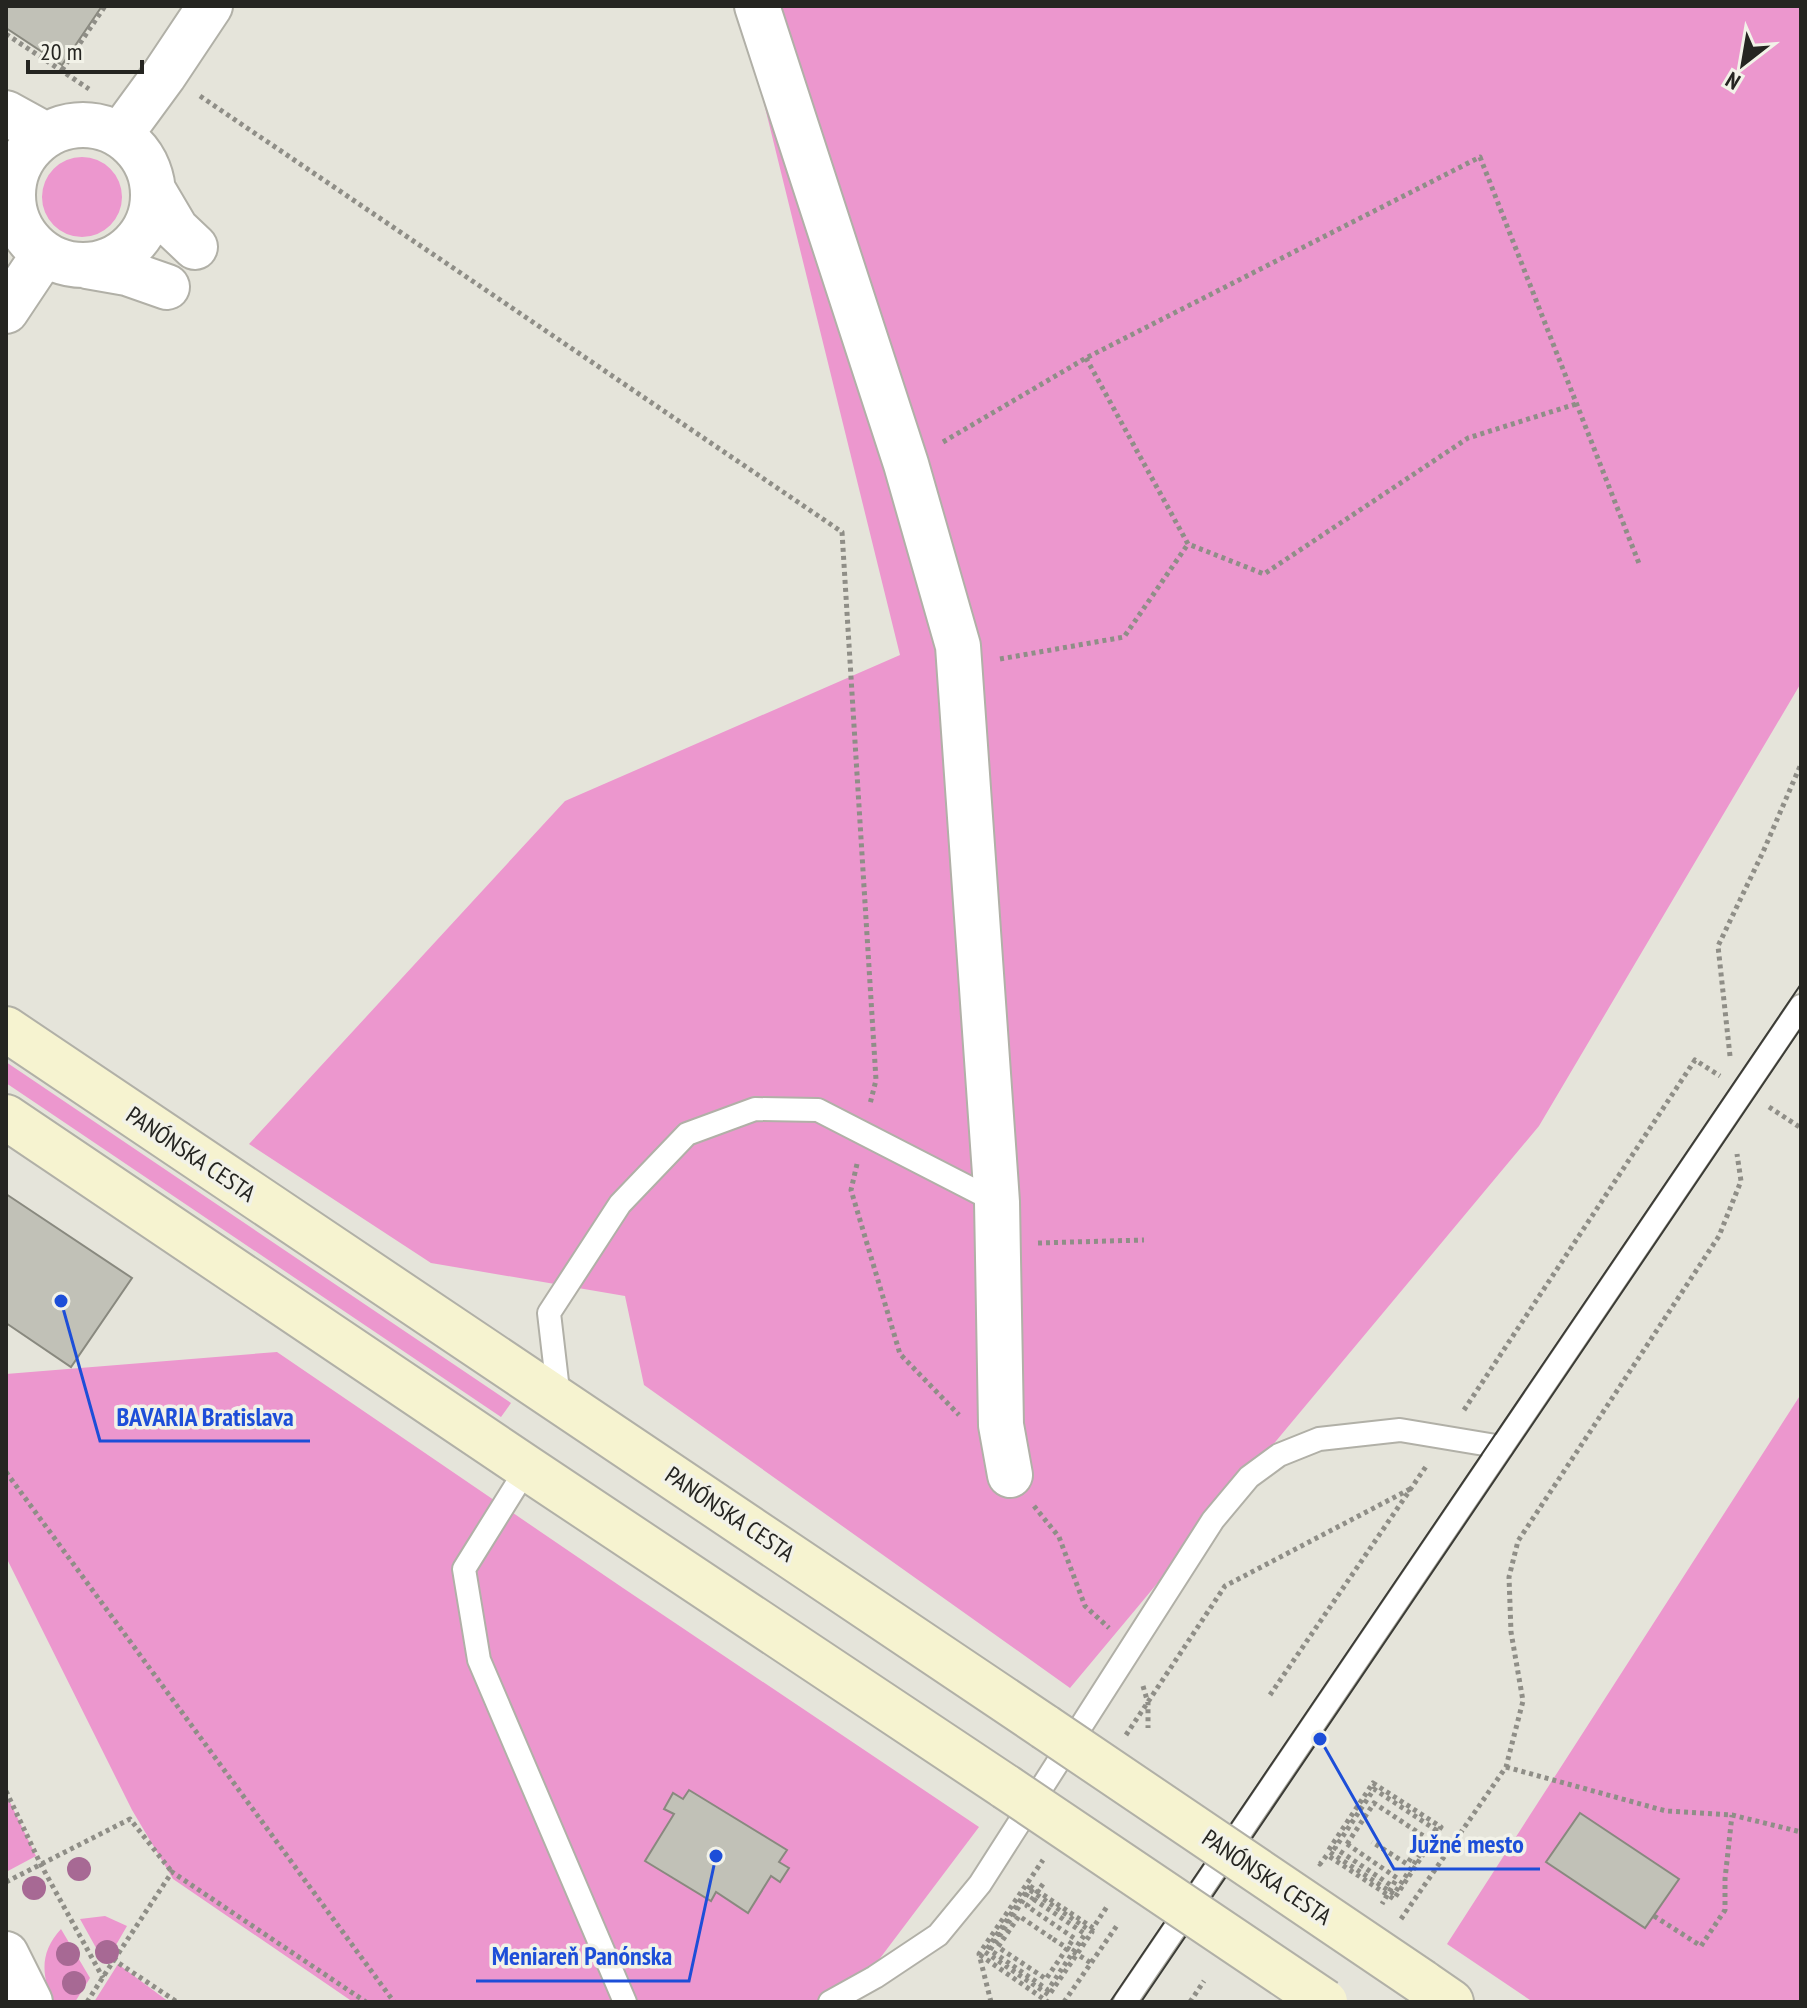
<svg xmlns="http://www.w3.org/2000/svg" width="1807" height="2008" font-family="'PT Sans Narrow',sans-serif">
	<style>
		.green { fill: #ec97ce }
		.building { fill: #c1c1b7; stroke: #89897f; stroke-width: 2 }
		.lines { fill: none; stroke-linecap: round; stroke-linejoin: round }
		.service-casing { stroke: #b1b0a7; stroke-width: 26 }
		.minor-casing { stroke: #b1b0a7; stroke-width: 48 }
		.secondary-casing { stroke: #b1b0a7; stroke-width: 48 }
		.path { stroke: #8f8e87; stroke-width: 5; stroke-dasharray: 4 4; stroke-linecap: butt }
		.service { stroke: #fff; stroke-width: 22 }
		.minor { stroke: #fff; stroke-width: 44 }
		.secondary { stroke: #f6f3d0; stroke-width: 44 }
		.tram { stroke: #3c3c37; stroke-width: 2 }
		.secondary-bridge-casing { stroke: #b1b0a7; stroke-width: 48; stroke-linecap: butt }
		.path-bridge { stroke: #8f8e87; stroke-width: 5; stroke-dasharray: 4 4; stroke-linecap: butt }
		.secondary-bridge { stroke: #f6f3d0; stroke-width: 44 }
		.tree { fill: #a76994 }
		.labels { text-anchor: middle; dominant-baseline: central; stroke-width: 7; stroke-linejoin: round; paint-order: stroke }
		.street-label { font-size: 24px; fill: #252521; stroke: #f2f2e8 }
		.leader { fill: none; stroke: #1d4ed8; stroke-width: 3 }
		.callout-dot { fill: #1d4ed8; stroke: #f2f2e8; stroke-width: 3 }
		.callout-label { font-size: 26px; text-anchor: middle; font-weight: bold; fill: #1d4ed8; stroke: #f2f2e8; stroke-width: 7; stroke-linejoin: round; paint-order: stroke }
	</style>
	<rect width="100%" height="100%" fill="#e5e4da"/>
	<path class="green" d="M740 6H1801V683L1539 1126 1070 1688 644 1385 625 1296 431 1263 249 1144 565 801 900 655Z
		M42 197a40 40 0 1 1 80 0a40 40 0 1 1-80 0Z
		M6 1062 511 1403 501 1417 6 1083Z
		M277 1352 623 1588 979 1827 847 2002H353L173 1879 132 1810 6 1557V1374Z
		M1801 1394V2002H1533L1447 1944Z
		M6 1794 36 1856 6 1872Z
		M105 1916 127 1926 105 1964 80 1919Z
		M61 1929 90 1978 75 2002H53C41 1974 40 1952 61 1929Z
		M118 1964 169 2002H94Z"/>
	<path class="building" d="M6 6H102L62 65 6 28Z
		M6 1194 132 1278 71 1367 6 1323Z
		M689 1790 787 1850 779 1862 789 1868 780 1882 771 1876 748 1913 716 1892 711 1901 645 1861 674 1814 664 1809 673 1793 683 1799Z
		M1580 1813 1679 1879 1645 1928 1546 1862Z"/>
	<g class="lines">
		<defs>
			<path id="service" d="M559 1399 549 1313 620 1204 687 1134 755 1109 818 1110 997 1202
				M527 1468 464 1569 479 1660 625 2002
				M830 2002 875 1977 938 1935 980 1884 1213 1520 1249 1477 1279 1455 1319 1439 1400 1430 1502 1447
				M1125 2002 1801 1006"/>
			<path id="minor" d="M757 6 906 464 958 646 997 1202 1001 1425 1010 1475
				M6 113 46 135
				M13 195a70 70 0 1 1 140 0a70 70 0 1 1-140 0Z
				M120 135 164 75 210 6
				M153 190 176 229 195 247
				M87 266 127 273 167 287
				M6 311 44 254
				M6 1954 30 2002"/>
			<path id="secondary" d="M6 1029 1045 1727
				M6 1117 527 1468 1006 1787
				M1422 1982 1451 2002"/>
		</defs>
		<use href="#service" class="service-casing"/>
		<use href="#minor" class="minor-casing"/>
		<use href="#secondary" class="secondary-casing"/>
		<path class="path" d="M6 34 89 89
			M62 70 105 6
			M200 96 842 532 876 1080 870 1104
			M1086 358 1188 544 1264 574 1468 438 1576 404
			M943 442 1086 358 1480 157 1640 566
			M1000 659 1124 637 1188 544
			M1730 1056 1718 946 1763 852 1801 764
			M1769 1107 1801 1128
			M857 1164 851 1190 900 1354 959 1415
			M1038 1243 1144 1240
			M1464 1410 1695 1060 1720 1076
			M6 1472 394 2002
			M1034 1506 1059 1537 1085 1606 1109 1628
			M1143 1686 1148 1703V1728
			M1270 1695 1427 1465
			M1126 1735 1225 1586 1412 1488
			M1506 1767 1666 1811 1732 1815 1801 1832
			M6 1791 41 1865 103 1978
			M1347 1844 1374 1803 1425 1837 1407 1864 1372 1842
			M1319 1863 1320 1864 1327 1855 1394 1899 1441 1827 1373 1783 1328 1851 1394 1894 1436 1830 1374 1789 1335 1848 1392 1886
			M6 1882 130 1819 172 1872
			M1030 1886 1093 1928 1108 1905
			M1654 1916 1701 1946 1725 1910V1879L1732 1815
			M1401 1919 1506 1767 1523 1701 1511 1632 1509 1577 1518 1541 1719 1236 1741 1181 1737 1154
			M1053 1939 1091 1963
			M980 1955 1048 2002
			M114 1960 172 1872 366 2002
			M87 2002 114 1960 177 2002
			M991 2002 979 1954 1043 1860
			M1064 2002 1118 1924
			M1190 2002 1204 1981"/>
		<use href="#service" class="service"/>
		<use href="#minor" class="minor"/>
		<use href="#secondary" class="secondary"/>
		<path class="tram" d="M1110 2002 1801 984
			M1141 2002 1801 1028"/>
		<defs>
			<path id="secondary-bridge" d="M1045 1727 1422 1982
				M1006 1787 1325 2002"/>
		</defs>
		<use href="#secondary-bridge" class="secondary-bridge-casing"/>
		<path class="path-bridge" d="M1347 1844 1397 1878 1382 1904
			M1043 1884 1027 1906 1074 1938 1046 1979 998 1947 1019 1916 1053 1939
			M1030 1886 985 1952 1049 1995 1092 1932 1030 1890 990 1950 1048 1990 1085 1934 1032 1898"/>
		<use href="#secondary-bridge" class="secondary-bridge"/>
	</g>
	<g class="tree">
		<circle cx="79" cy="1869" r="12"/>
		<circle cx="34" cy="1888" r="12"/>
		<circle cx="107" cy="1952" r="12"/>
		<circle cx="68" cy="1954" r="12"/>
		<circle cx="74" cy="1983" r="12"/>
	</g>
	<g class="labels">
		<g class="street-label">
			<text transform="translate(191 1154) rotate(34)">PANÓNSKA CESTA</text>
			<text transform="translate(730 1514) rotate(34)">PANÓNSKA CESTA</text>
			<text transform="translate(1267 1877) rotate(34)">PANÓNSKA CESTA</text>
		</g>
	</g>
	<path class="leader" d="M61 1301L100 1441H310M1320 1739L1394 1869H1540M716 1856L689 1981H476"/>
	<g class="callout-dot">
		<circle cx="61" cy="1301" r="8"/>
		<circle cx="1320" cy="1739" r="8"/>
		<circle cx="716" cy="1856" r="8"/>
	</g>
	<g class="callout-label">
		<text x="205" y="1426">BAVARIA Bratislava</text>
		<text x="1467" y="1853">Južné mesto</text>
		<text x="582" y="1965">Meniareň Panónska</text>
	</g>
	<rect width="1807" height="2008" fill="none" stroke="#252521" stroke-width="16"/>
	<g transform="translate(1743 64) rotate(211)" stroke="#f2f2e8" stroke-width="6" paint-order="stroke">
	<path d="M0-6L14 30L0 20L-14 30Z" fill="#252521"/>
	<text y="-12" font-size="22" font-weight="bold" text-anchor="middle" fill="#252521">N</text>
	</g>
	<path d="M28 60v12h114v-12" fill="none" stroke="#252521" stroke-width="4"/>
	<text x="40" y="60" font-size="24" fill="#252521" stroke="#f2f2e8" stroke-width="6" paint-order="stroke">20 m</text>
</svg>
